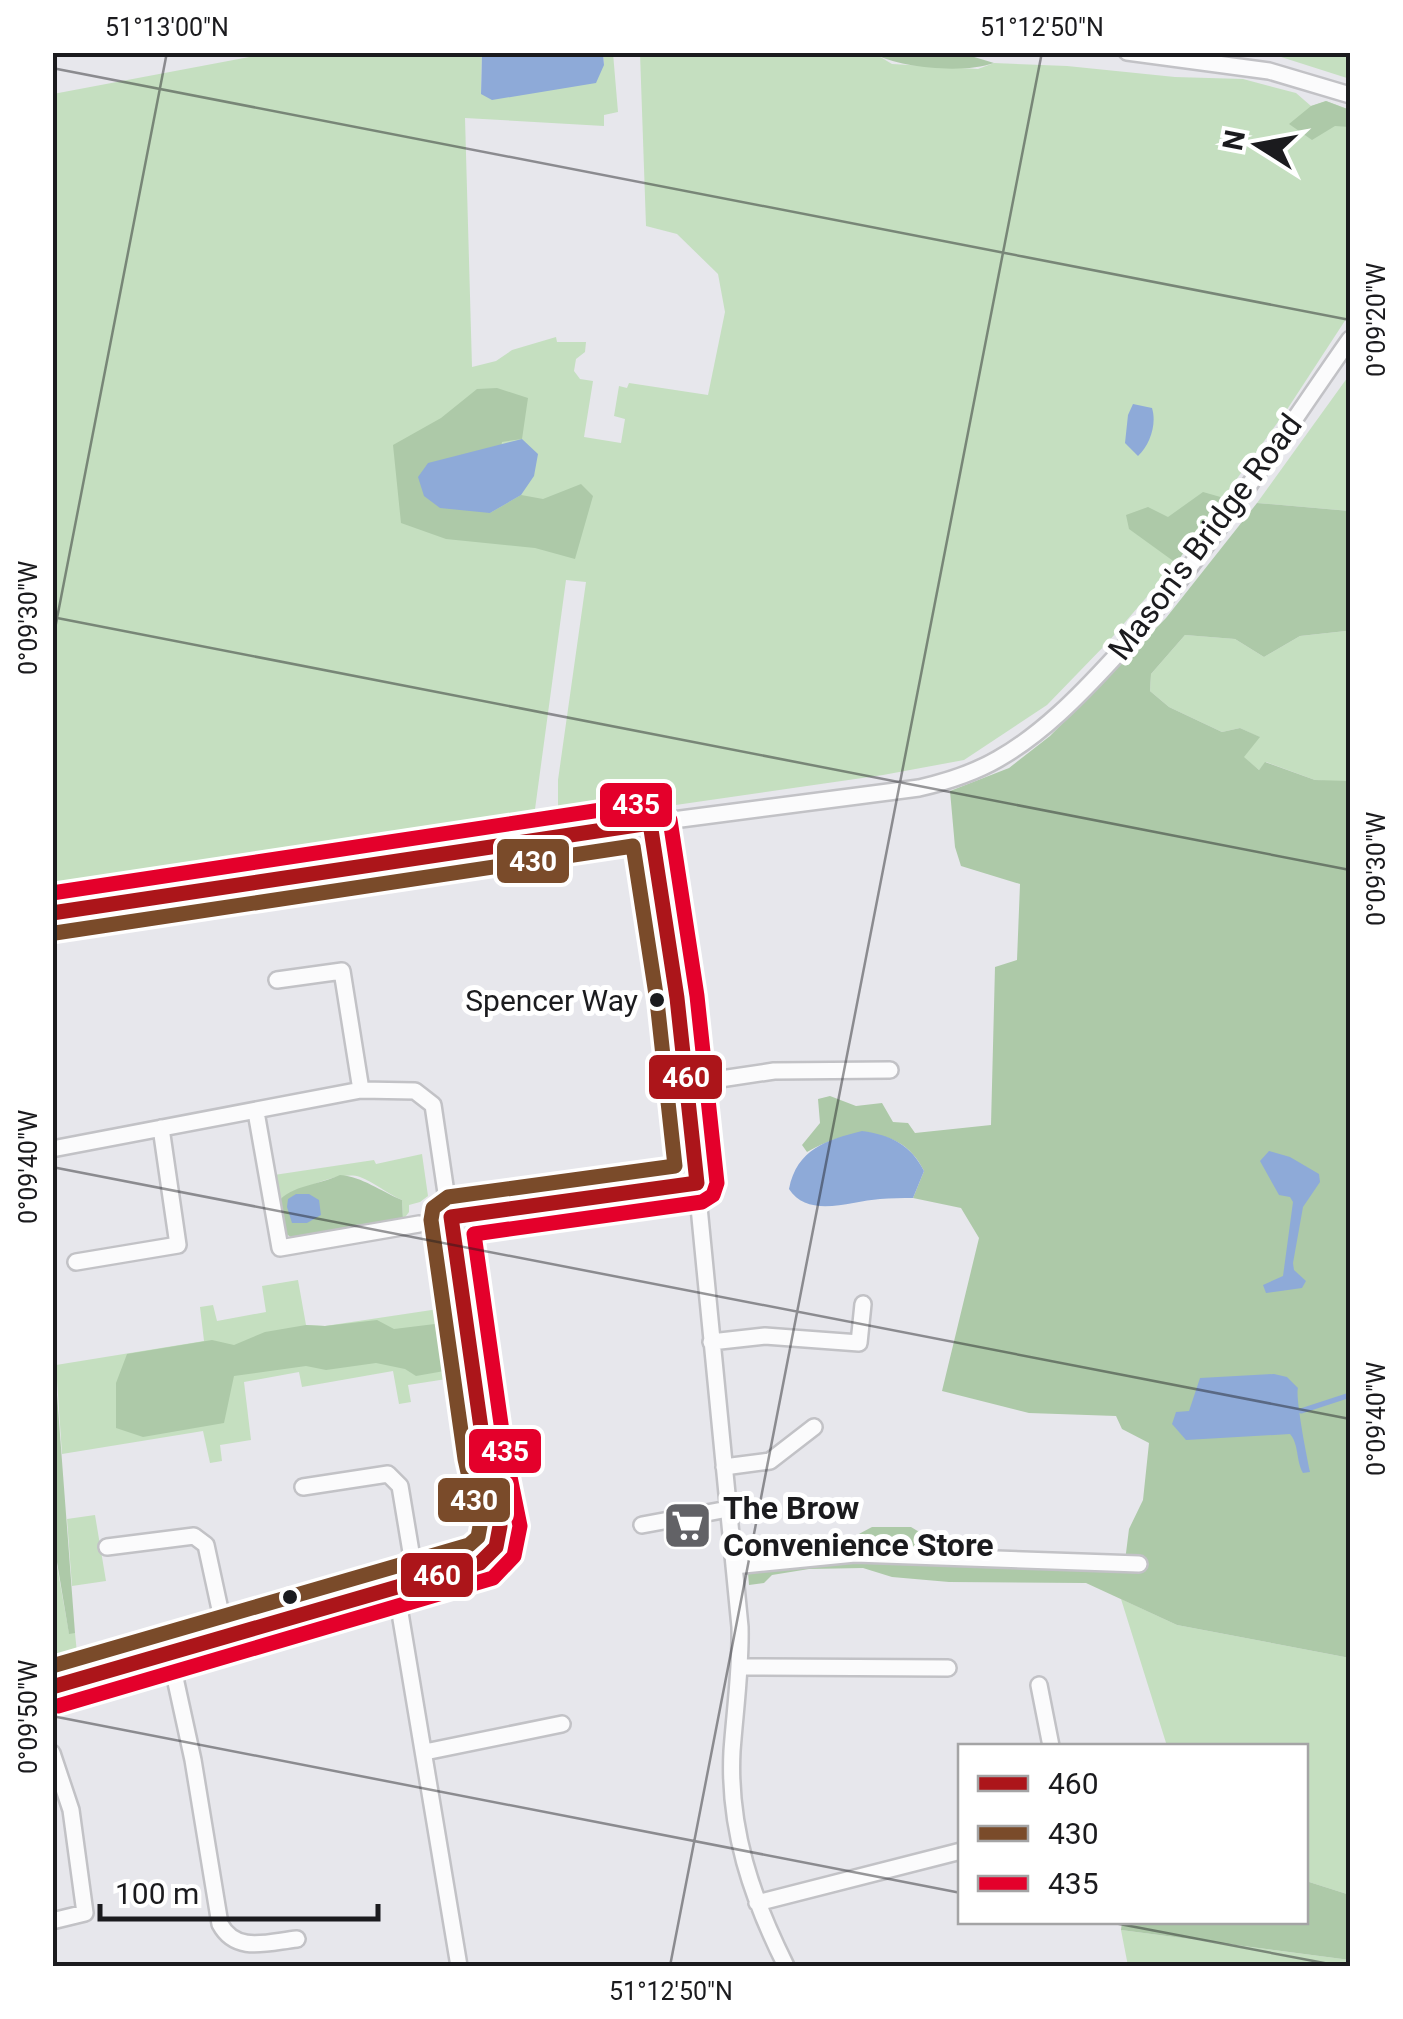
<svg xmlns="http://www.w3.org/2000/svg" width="1403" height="2019" font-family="Roboto,sans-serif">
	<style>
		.green { fill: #c5dfc0 }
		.forest { fill: #adc9a8 }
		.water { fill: #8eaad8 }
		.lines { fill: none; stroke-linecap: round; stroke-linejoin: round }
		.stream { stroke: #8eaad8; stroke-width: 5 }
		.street-casing { stroke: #c2c2c6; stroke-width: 20 }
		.street { stroke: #fbfbfc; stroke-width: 15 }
		.bus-1-casing { stroke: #fff; stroke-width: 22 }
		.bus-2-casing { stroke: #fff; stroke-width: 22 }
		.bus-3-casing { stroke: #fff; stroke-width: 22 }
		.bus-1 { stroke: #ac151a; stroke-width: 15 }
		.bus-2 { stroke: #7a4b2a; stroke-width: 15 }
		.bus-3 { stroke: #e4002b; stroke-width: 15 }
		.ticks { fill: none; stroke: #1b1b1e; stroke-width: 2.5; stroke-opacity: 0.45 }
		.bus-dot { fill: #1b1b1e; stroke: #fff; stroke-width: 4 }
		.labels { text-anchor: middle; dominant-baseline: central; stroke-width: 10; stroke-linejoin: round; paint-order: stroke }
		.bus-label { font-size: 30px; fill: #1b1b1e; stroke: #fff; text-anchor: end }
		.street-label { font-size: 32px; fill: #1b1b1e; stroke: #fff }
		.poi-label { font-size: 32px; font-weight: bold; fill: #1b1b1e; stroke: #fff; text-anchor: start }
		.line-badge { stroke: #fff; stroke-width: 4 }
		.badge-label { font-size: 28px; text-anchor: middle; font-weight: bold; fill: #fff }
		.neatline { fill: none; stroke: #1b1b1e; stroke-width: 4 }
		.ticks-label { font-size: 25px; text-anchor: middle; fill: #1b1b1e }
	</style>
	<rect width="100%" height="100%" fill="#e7e7ec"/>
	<path class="green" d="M482 52 481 94 604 65 603 53H613L618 112 604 115V126L465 118 472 367 496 361 512 350 556 337 557 342H586L585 352 576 359 574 371 580 379 593 381 584 437 621 443 625 419 614 416 619 386 627 388 629 383 708 395 725 312 718 274 677 234 646 226 640 53 872 52 892 64 978 69 994 63 1067 66 1175 77 1243 79 1296 93 1311 106 1326 101 1350 110V313L1288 408 1176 563 1108 642 1047 705 964 760 883 775 558 822V780L586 582 566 580 533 824 53 898V94L271 53Z
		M1274 53H1350V79L1278 56Z
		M1350 374V511L1257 503Z
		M1346 631 1350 639 1349 784 1315 780 1266 762 1259 770 1243 757 1259 737 1240 728 1222 732 1169 707 1150 691 1151 674 1185 635 1235 639 1264 657 1300 636Z
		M422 1154 428 1196 420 1202 409 1205V1212L403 1220 402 1200C388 1194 372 1181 360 1177 339 1170 296 1191 278 1202L274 1175 374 1160 376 1164Z
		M298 1280 306 1325 325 1326 445 1308 453 1378 408 1385 411 1402 399 1404 393 1371 302 1387 299 1372 244 1382 251 1440 220 1445 222 1461 210 1463 203 1431 62 1454 56 1365 204 1341 200 1307 213 1305 217 1321 266 1312 262 1286Z
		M95 1515 106 1581 72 1586 67 1519Z
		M52 1538 69 1633H75L78 1663 53 1670Z
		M1121 1599 1177 1625 1350 1658V1895L1306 1881V1746H1167Z
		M1121 1930 1350 1960V1966H1128Z"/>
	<path class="forest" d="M872 53H961L994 63C963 74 900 68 872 53Z
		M1326 101 1350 110V127L1335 126 1312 140 1289 124 1311 106Z
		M497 388 528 398 522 439 502 442 490 513 521 495 543 499 581 484 593 496 575 559 535 548 446 539 401 523 393 445 441 418 477 389Z
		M1203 492 1224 498 1176 563 1129 529 1126 515 1148 507 1168 517Z
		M1257 503 1350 511V639L1346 631 1300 636 1264 657 1235 639 1185 635 1151 674 1150 691 1169 707 1222 732 1240 728 1260 737 1244 757 1259 770 1265 762 1315 780 1350 781V1658L1177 1625 1086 1583 949 1582 892 1577 863 1568 809 1569 772 1575 764 1583 749 1585 746 1548 840 1544 872 1527H911L926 1536 924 1563 1124 1569 1129 1529 1143 1500 1149 1443 1122 1429 1116 1416 1029 1413 942 1391 979 1238 961 1208 913 1198 924 1171C901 1123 847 1128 807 1152L802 1145 820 1123 818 1099 830 1096 856 1106 882 1103 893 1122 908 1123 915 1133 991 1125 995 967 1017 960 1020 884 961 866 955 847 950 791 1009 768 1050 736 1166 618Z
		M340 1175C363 1177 380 1191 402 1200L403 1220 291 1237 284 1233 278 1202C292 1185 319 1185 340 1175Z
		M377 1320 394 1329 443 1323 450 1370 416 1376 405 1369 376 1363 326 1370 306 1366 234 1376 224 1423 143 1437 116 1428V1383L127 1354 212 1340 234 1345 265 1332 306 1325 325 1326Z
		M53 1342 75 1633 69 1634 53 1538Z
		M1306 1881 1350 1895V1960L1121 1930 1122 1922H1306Z"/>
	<path class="water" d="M482 53H603L604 65 596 83 492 100 481 94Z
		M1133 404 1152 408C1157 424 1150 445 1138 456L1125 443 1128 415Z
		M522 439 538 454 534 476 521 495 490 513 440 508 424 496 418 477 428 463Z
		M862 1131C891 1135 911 1145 924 1171L913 1198C902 1198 891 1198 880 1199 851 1201 808 1219 789 1189 797 1149 826 1140 862 1131Z
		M1269 1151 1290 1157 1319 1174 1320 1182 1303 1207 1293 1263 1294 1270 1306 1281 1302 1288 1266 1293 1263 1285 1283 1276 1293 1202 1290 1197 1279 1195 1260 1161Z
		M296 1194H309L319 1200 321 1215 307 1223H292L287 1207 288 1199Z
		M1274 1374 1287 1377 1298 1388C1295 1397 1307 1458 1310 1472L1303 1473C1296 1461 1299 1444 1290 1434L1186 1440 1172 1424 1176 1412 1189 1411 1200 1378Z"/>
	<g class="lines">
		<path class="stream" d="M1301 1411 1350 1395"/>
		<defs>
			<path id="street" d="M1127 52 1269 71 1350 95
				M650 823 687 1084 740 1627C741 1669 735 1710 732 1751 728 1829 752 1898 786 1966
				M52 913 650 823 919 788C945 782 974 773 998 759 1042 734 1079 696 1113 659 1203 561 1274 447 1350 339
				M277 980 342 971 361 1090
				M687 1084 774 1071 890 1070
				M256 1112 280 1248 419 1224
				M52 1149 361 1090 415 1091 433 1105 485 1456 500 1526 496 1547 480 1563 52 1687
				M451 1217 697 1183
				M76 1262 178 1245 161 1128
				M711 1342 765 1336 859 1343 863 1304
				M724 1467 770 1461 814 1427
				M303 1487 388 1474 400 1486 416 1582
				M642 1525 728 1509
				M107 1547 194 1536 206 1545 226 1637
				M734 1566 855 1554 1139 1564
				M396 1589 459 1966
				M170 1655 193 1760 220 1924C236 1954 268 1942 297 1939
				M741 1667 948 1668
				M1039 1685 1051 1746
				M425 1752 562 1724
				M52 1753 71 1810 85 1913 52 1921
				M757 1903 961 1851"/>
		</defs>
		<use href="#street" class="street-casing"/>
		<use href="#street" class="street"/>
		<defs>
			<path id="bus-1" d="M650 823 677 998 697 1183
				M52 913 650 823
				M451 1217 697 1183
				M52 1687 480 1563 496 1547 500 1526 485 1456 451 1217"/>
			<path id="bus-2" d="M52 1666 469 1545 478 1537 480 1526 465 1459 431 1220 433 1208 448 1197 675 1166 657 1001 633 846 55 933"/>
			<path id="bus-3" d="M52 893 647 803 658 805 670 820 697 996 717 1183 713 1195 702 1202 474 1234 505 1452 520 1526 514 1556 493 1578 58 1706"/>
		</defs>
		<use href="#bus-1" class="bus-1-casing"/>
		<use href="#bus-2" class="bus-2-casing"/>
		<use href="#bus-3" class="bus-3-casing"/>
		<use href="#bus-1" class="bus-1"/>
		<use href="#bus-2" class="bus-2"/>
		<use href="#bus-3" class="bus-3"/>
	</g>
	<path class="ticks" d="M52 68 1350 320M52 617 1350 870M52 644 167 52M52 1167 1350 1419M52 1716 961 1893M1109 1922 1340 1966M670 1966 1042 52"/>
	<defs>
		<symbol id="supermarket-square" viewBox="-11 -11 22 22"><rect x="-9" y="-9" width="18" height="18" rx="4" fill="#626266" stroke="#fff"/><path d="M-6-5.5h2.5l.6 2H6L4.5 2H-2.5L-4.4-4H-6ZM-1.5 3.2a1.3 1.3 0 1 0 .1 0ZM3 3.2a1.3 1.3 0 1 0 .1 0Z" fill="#fff"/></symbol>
	</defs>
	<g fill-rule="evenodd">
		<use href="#supermarket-square" x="660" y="1498" width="55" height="55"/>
	</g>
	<g class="bus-dot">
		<circle cx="657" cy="1000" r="9"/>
		<circle cx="290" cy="1597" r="9"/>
	</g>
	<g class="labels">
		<g class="bus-label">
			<text x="638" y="1000">Spencer Way</text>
		</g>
		<g class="street-label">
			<text transform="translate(1205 537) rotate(-53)">Mason's Bridge Road</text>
		</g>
		<g class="poi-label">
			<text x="723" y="1508">The Brow<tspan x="723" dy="37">Convenience Store</tspan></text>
		</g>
	</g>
	<g class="line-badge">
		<rect x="598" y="781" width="76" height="48" rx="10" fill="#e4002b"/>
		<rect x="495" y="837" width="76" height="48" rx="10" fill="#7a4b2a"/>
		<rect x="647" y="1053" width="77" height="48" rx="10" fill="#ac151a"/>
		<rect x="467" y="1427" width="76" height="48" rx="10" fill="#e4002b"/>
		<rect x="436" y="1476" width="76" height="48" rx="10" fill="#7a4b2a"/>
		<rect x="399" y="1551" width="76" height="48" rx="10" fill="#ac151a"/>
	</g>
	<g class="badge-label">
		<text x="636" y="814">435</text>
		<text x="533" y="871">430</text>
		<text x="686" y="1087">460</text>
		<text x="505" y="1461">435</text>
		<text x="474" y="1510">430</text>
		<text x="437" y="1585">460</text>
	</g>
	<rect width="1403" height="2019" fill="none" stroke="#ffffff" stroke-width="110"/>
	<rect x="958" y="1744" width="350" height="180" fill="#ffffff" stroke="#a4a4a5" stroke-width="2.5"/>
	<rect x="978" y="1776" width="50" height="15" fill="#ac151a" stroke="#a4a4a5" stroke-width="2.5"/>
	<text x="1048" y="1794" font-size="30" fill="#1b1b1e">460</text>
	<rect x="978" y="1826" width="50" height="15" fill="#7a4b2a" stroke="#a4a4a5" stroke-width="2.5"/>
	<text x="1048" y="1844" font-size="30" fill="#1b1b1e">430</text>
	<rect x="978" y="1876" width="50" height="15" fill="#e4002b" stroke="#a4a4a5" stroke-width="2.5"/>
	<text x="1048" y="1894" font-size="30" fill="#1b1b1e">435</text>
	<g transform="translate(1258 145) rotate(281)" stroke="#ffffff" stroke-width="8" paint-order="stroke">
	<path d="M0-8L18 38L0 25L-18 38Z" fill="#1b1b1e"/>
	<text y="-15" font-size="28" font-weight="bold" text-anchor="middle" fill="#1b1b1e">N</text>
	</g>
	<path d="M100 1904v15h278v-15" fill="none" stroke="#1b1b1e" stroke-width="5"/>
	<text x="115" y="1904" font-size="30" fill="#1b1b1e" stroke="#ffffff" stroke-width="8" paint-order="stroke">100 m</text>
	<rect x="55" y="55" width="1293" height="1909" class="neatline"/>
	<g class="ticks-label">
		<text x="167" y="36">51°13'00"N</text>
		<text x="1042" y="36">51°12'50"N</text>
		<text transform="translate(1376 320) rotate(-90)" y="9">0°09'20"W</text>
		<text transform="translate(28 618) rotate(-90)" y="9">0°09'30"W</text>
		<text transform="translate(1376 869) rotate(-90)" y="9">0°09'30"W</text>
		<text transform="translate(28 1167) rotate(-90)" y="9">0°09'40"W</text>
		<text transform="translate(1376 1419) rotate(-90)" y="9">0°09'40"W</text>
		<text transform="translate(28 1717) rotate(-90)" y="9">0°09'50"W</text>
		<text x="671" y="2000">51°12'50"N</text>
	</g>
</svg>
